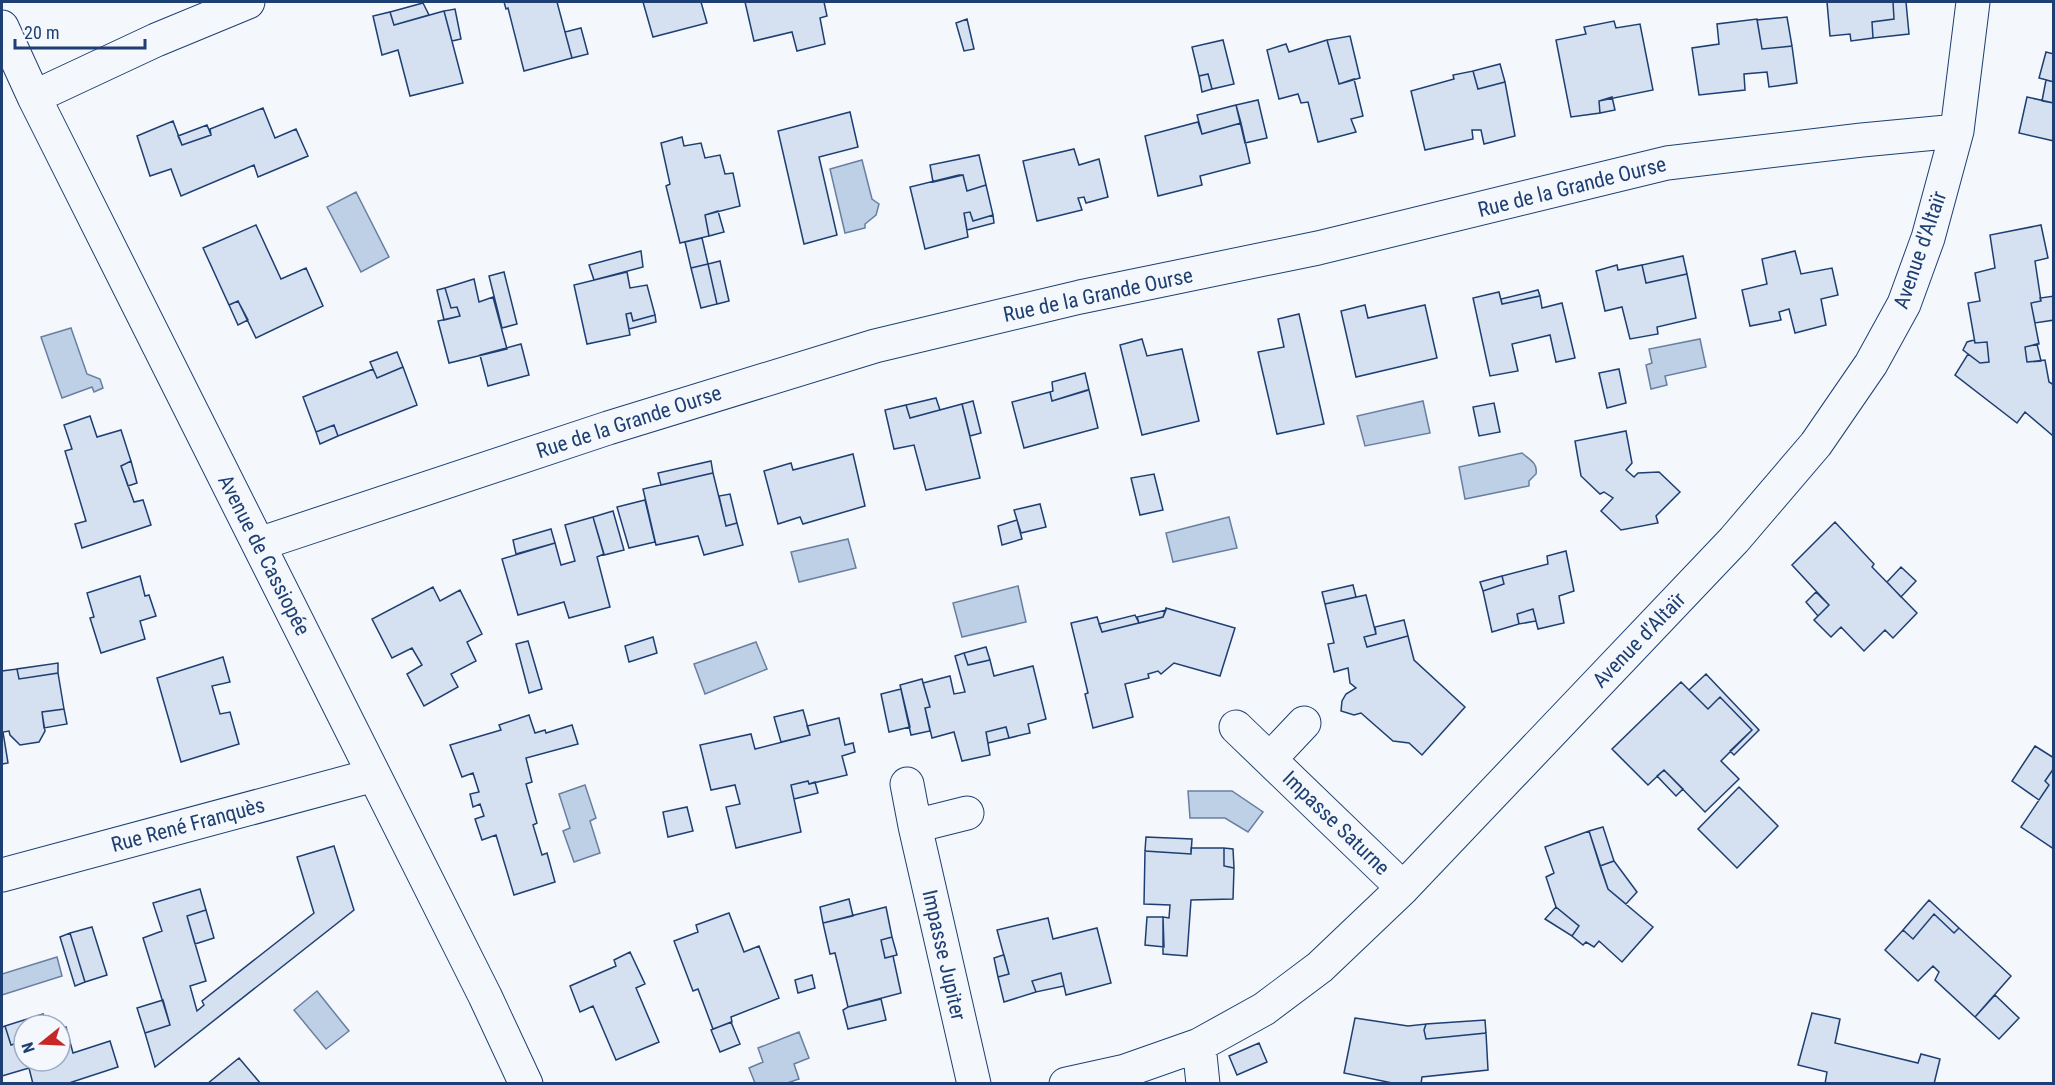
<svg xmlns="http://www.w3.org/2000/svg" width="2055" height="1085" font-family="'Roboto Condensed',sans-serif">
	<style>
		.water { fill: #bed0e5; stroke: #687fa3; stroke-width: 1.5 }
		.building { fill: #d5e0f0; stroke: #1d3f73; stroke-width: 1.5 }
		.lines { fill: none; stroke-linecap: round; stroke-linejoin: round }
		.minor-casing { stroke: #1d3f73; stroke-width: 35 }
		.minor { stroke: #f4f7fb; stroke-width: 33 }
		.labels { text-anchor: middle; dominant-baseline: central; stroke-width: 4.5; stroke-linejoin: round; paint-order: stroke }
		.street-label { font-size: 21px; fill: #1d3f73; stroke: #f4f7fb }
	</style>
	<rect width="100%" height="100%" fill="#f4f7fb"/>
	<path class="water" d="M862 160 872 199 879 204 876 215 865 224V228L845 233 830 169Z
		M356 192 389 257 361 272 327 207Z
		M71 328 87 374 100 379 103 388 94 392 92 387 62 398 41 337Z
		M1700 339 1706 367 1665 376 1667 385 1651 389 1646 365 1652 363 1649 349Z
		M1423 401 1430 433 1365 446 1357 416Z
		M1522 453C1530 460 1538 463 1536 474L1529 481V486L1465 499 1459 467Z
		M1229 517 1237 548 1173 562 1166 533Z
		M848 539 856 568 799 582 791 552Z
		M1018 586 1026 622 962 637 953 603Z
		M756 642 767 669 705 694 694 664Z
		M585 785 596 818 590 821 600 853 574 862 563 831 570 828 559 794Z
		M1188 791H1232L1263 812 1248 832 1225 818H1190Z
		M57 957 62 976 2 995V974Z
		M317 991 349 1031 326 1049 294 1010Z
		M799 1032 809 1058 794 1064 799 1079 787 1083H755L749 1068 763 1062 758 1048Z"/>
	<path class="building" d="M504 2H557L572 58 524 71 508 8 506 9Z
		M643 2H701L707 23 653 37Z
		M745 2H824L827 16 820 18 825 44 797 51 792 32 754 41Z
		M1827 2H1893L1894 19 1872 22 1873 38 1851 41 1850 34 1830 36Z
		M1893 2H1906L1909 34 1873 38 1872 22 1894 19Z
		M423 3 429 15 394 25 390 12Z
		M455 9 461 39 452 41 444 11Z
		M444 11 463 83 410 96 398 50 382 55 373 16 390 12 394 25Z
		M1787 17 1792 46 1762 49 1757 20Z
		M967 19 974 49 964 51 956 23Z
		M1757 19 1762 49 1792 46 1797 83 1769 87 1767 72 1744 74 1745 90 1699 95 1692 48 1719 44 1717 24Z
		M1614 21 1616 28 1640 24 1653 90 1599 101 1600 113 1571 117 1556 40 1586 34 1584 27Z
		M581 28 588 54 572 58 565 32Z
		M1350 36 1360 78 1339 84 1327 40Z
		M1223 40 1234 84 1212 89 1208 74 1199 76 1192 47Z
		M1327 40 1339 84 1354 79 1363 116 1351 119 1356 132 1318 142 1308 102 1301 103 1298 94 1279 99 1267 50 1286 44 1289 52Z
		M2046 52 2054 54V82L2039 78Z
		M1500 64 1505 82 1478 89 1473 71Z
		M1473 71 1478 89 1505 82 1515 136 1484 144 1481 130H1472L1473 139 1425 150 1411 91 1454 79 1453 75Z
		M1208 74 1212 89 1202 92 1199 76Z
		M2046 80 2054 82V103L2042 101Z
		M1612 97 1615 110 1600 113 1599 101Z
		M2027 97 2054 103V141L2019 133Z
		M1258 100 1267 138 1245 143 1236 105Z
		M1236 105 1241 123 1202 134 1197 115Z
		M263 108 275 138 296 129 308 156 258 177 254 165 181 196 171 169 150 176 137 136 173 121 182 145 211 135 210 129Z
		M850 112 858 147 819 157 837 235 804 244 778 131Z
		M1198 122 1202 134 1241 123 1250 163 1200 176 1202 185 1158 196 1145 136Z
		M207 125 211 135 182 145 178 136Z
		M682 137 684 146 701 143 705 158 720 155 725 174 733 173 740 206 705 215 709 236 680 243 666 186 670 184 661 143Z
		M1074 149 1079 165 1099 159 1108 197 1086 203 1084 197 1078 198 1082 210 1037 221 1023 161Z
		M979 155 986 185 967 191 963 175 933 182 930 165Z
		M959 175H963L967 191 986 185 993 215 973 221 970 212 964 213 968 237 925 249 910 187Z
		M718 211 724 232 709 236 705 215Z
		M970 212 973 221 993 215 994 223 967 230 964 213Z
		M256 225 281 279 306 268 323 306 256 338 238 301 229 305 203 248Z
		M2041 225 2048 258 2035 261 2041 301 2031 303 2039 344 2025 347 2027 362 2045 360 2049 382 2054 385V433L2052 435 2025 412 2017 423 1955 375 1968 354 1980 363 1989 362 1987 342 1975 343 1968 303 1980 301 1975 273 1995 268 1990 235Z
		M702 238 708 264 691 268 685 242Z
		M641 251 643 267 594 280 589 265Z
		M1795 251 1801 274 1832 268 1838 295 1821 299 1826 325 1795 333 1789 309 1779 312 1781 320 1750 326 1742 290 1767 284 1762 259Z
		M1683 256 1687 274 1646 283 1642 265Z
		M720 261 729 301 717 304 708 264Z
		M708 264 717 304 701 308 691 268Z
		M1617 265 1618 270 1642 265 1646 283 1687 274 1696 318 1657 327 1658 334 1630 339 1622 307 1605 311 1596 271Z
		M504 272 517 324 502 328 489 276Z
		M627 272 630 288 647 285 655 315 633 321 631 313 626 314 630 335 587 344 574 285Z
		M474 279 479 302 493 297 507 349 449 363 438 321 460 316 457 307 451 308 445 288Z
		M445 288 451 308 457 307 460 316 444 320 437 290Z
		M1538 290 1540 296 1502 304 1501 299Z
		M1499 292 1502 304 1540 296 1542 308 1562 303 1575 358 1556 362 1550 335 1512 344 1518 371 1490 376 1473 298Z
		M2054 296V320L2035 323 2031 303 2041 301 2040 298Z
		M238 301 248 320 238 325 229 305Z
		M1365 305 1368 318 1425 305 1437 358 1356 377 1341 311Z
		M631 313 633 321 655 315 656 322 629 329 626 314Z
		M1299 314 1324 424 1277 434 1258 352 1284 347 1278 319Z
		M1142 339 1147 356 1182 349 1199 421 1142 435 1120 345Z
		M1974 340 1975 343 1987 342 1989 362 1980 363 1963 350 1967 342Z
		M521 344 529 375 488 386 480 355Z
		M2037 344 2041 361 2027 362 2025 347Z
		M397 352 403 367 377 378 370 362Z
		M403 367 417 405 338 436 334 425 316 432 303 397 373 369 377 378Z
		M1619 369 1626 403 1607 408 1599 373Z
		M1085 373 1089 390 1052 401 1050 392 1053 391 1052 382Z
		M1087 390H1089L1098 428 1024 448 1012 402 1050 392 1052 401Z
		M936 398 940 410 910 418 906 405Z
		M973 401 981 433 970 436 962 404Z
		M1494 403 1500 432 1479 436 1473 407Z
		M962 404 980 478 926 490 914 445 894 449 885 410 906 405 910 418Z
		M90 416 97 437 121 430 131 461 121 466 134 502 143 500 151 525 82 548 75 524 86 521 65 451 72 449 64 425Z
		M334 425 338 436 320 444 316 432Z
		M1626 431 1632 463 1626 470 1634 477 1638 473 1659 472 1680 492 1656 516 1658 523 1621 530 1601 511 1613 498 1604 492 1600 494 1581 476 1575 441Z
		M853 454 865 506 803 524 800 517 778 524 764 471 791 463 793 470Z
		M131 461 137 483 128 486 121 466Z
		M711 461 713 473 661 485 658 473Z
		M713 473 726 526 737 523 743 545 704 555 698 536 656 545 643 489Z
		M1154 474 1163 510 1140 515 1131 478Z
		M730 494 737 523 726 526 719 496Z
		M645 500 655 542 629 548 617 507Z
		M1040 504 1046 527 1021 533 1014 510Z
		M613 511 624 550 604 555 593 517Z
		M593 517 604 554 597 557 610 607 569 618 564 602 518 615 502 559 555 543 561 565 575 561 565 525Z
		M1017 520 1022 539 1002 545 998 526Z
		M1835 522 1874 564 1872 567 1917 613 1893 638 1885 630 1864 651 1841 627 1831 637 1814 620 1829 605 1792 565Z
		M551 529 555 543 516 554 513 540Z
		M1566 551 1574 591 1559 596 1564 623 1538 629 1533 609 1517 614 1519 624 1492 632 1483 591 1504 584 1502 576 1548 564 1547 556Z
		M1901 567 1916 581 1901 597 1887 582Z
		M140 576 145 596 149 595 156 616 140 621 145 639 101 653 90 618 94 617 87 593Z
		M1502 576 1504 584 1483 591 1480 582Z
		M1353 585 1356 597 1325 604 1322 592Z
		M433 587 440 601 460 590 482 634 467 642 476 661 451 674 458 687 424 706 407 674 422 665 412 648 392 658 372 619Z
		M1816 592 1829 605 1818 616 1806 602Z
		M1366 595 1376 634 1364 637 1367 647 1408 636 1414 660 1465 707 1422 755 1409 743 1393 741 1361 713 1354 715 1341 711 1342 701 1346 694 1356 688 1350 683 1348 668 1334 672 1328 644 1334 643 1325 604Z
		M1166 608 1235 628 1220 676 1174 663 1161 674 1158 671 1148 674 1149 678 1125 684 1133 717 1093 728 1085 694 1088 693 1071 623 1097 617 1102 632 1163 617Z
		M1533 609 1536 621 1519 624 1517 614Z
		M1166 610 1163 617 1139 623 1137 617Z
		M1135 615 1139 623 1102 632 1099 624Z
		M1404 620 1408 636 1367 647 1364 637 1376 634 1375 627Z
		M653 637 657 653 629 662 625 646Z
		M528 641 542 689 529 693 516 644Z
		M986 647 990 660 968 665 964 653Z
		M964 653 968 665 990 660 994 676 1033 666 1046 719 1028 724 1030 733 1009 738 1006 727 986 732 990 755 962 761 954 732 932 738 925 708 930 707 923 683 950 676 954 694 965 692 955 656Z
		M223 657 230 682 212 686 220 714 230 712 239 744 181 762 157 678Z
		M58 663V673L19 679 17 669Z
		M17 669 19 679 58 673 64 709 42 712 45 731 39 742 20 745 10 735 9 731 3 732 8 763 2 764V671Z
		M1706 674 1759 730 1734 755 1730 751 1752 730 1720 697 1708 709 1689 690Z
		M922 679 930 707 925 708 930 731 911 735 900 685Z
		M1681 682 1708 709 1720 697 1752 730 1721 761 1739 779 1705 812 1664 770 1648 785 1612 749Z
		M901 689 910 727 889 732 881 694Z
		M64 709 67 724 44 728 42 712Z
		M803 710 810 735 781 742 774 717Z
		M529 715 535 733 545 730 546 733 572 725 578 744 526 758 532 782 526 784 537 823 533 825 542 855 547 853 555 882 514 895 496 835 482 840 475 819 484 816 480 804 473 807 470 794 479 792 473 773 462 777 450 745 501 730 499 725Z
		M839 718 845 745 853 743 855 752 842 756 847 775 809 784 808 781 791 785 801 832 736 848 726 807 740 804 735 785 711 790 700 745 751 734 755 749 810 735 807 726Z
		M1006 727 1009 738 988 743 986 732Z
		M2035 746 2054 758V768L2045 781 2049 785 2039 800 2012 781Z
		M2054 768V849L2021 827 2049 785 2045 781Z
		M1664 770 1683 789 1676 796 1657 776Z
		M808 781 809 784 815 782 818 793 794 799 791 785Z
		M1739 787 1778 826 1737 868 1698 829Z
		M687 807 693 831 668 837 663 812Z
		M1603 827 1614 861 1600 866 1589 831Z
		M1589 831 1608 889 1653 927 1622 962 1599 941 1594 947 1586 942 1583 945 1572 936 1579 926 1556 907 1546 877 1554 873 1545 847Z
		M1146 837 1192 839 1191 854 1145 851Z
		M334 846 354 910 155 1067 145 1033 170 1025 143 938 162 931 153 903 200 889 206 910 187 916 206 981 190 986 197 1011 204 1005 202 1001 314 913 297 857Z
		M1191 848H1224V866L1234 868 1233 899 1191 900 1187 956 1163 954V917L1169 918 1170 905 1144 904 1145 851 1191 854Z
		M1224 848 1233 849 1234 868 1224 866Z
		M1614 861 1637 892 1626 904 1608 889 1600 866Z
		M849 899 853 916 823 923 820 907Z
		M1929 900 1959 928 1954 933 1934 914 1913 939 1903 930Z
		M886 907 892 937 881 940 885 958 893 956 901 993 848 1007 835 953 830 954 823 923Z
		M1556 907 1579 926 1572 936 1545 919Z
		M206 910 214 938 195 944 187 916Z
		M729 913 744 952 759 946 779 998 731 1017 732 1022 713 1029 698 989 693 991 674 941 698 932 696 925Z
		M1934 914 1954 933 1959 928 2011 976 1975 1017 1935 980 1939 972 1933 966 1918 981 1885 950 1903 930 1913 939Z
		M1147 917H1163L1164 947 1145 945Z
		M1048 918 1053 939 1097 928 1111 983 1066 995 1061 973 1032 981 1036 992 1004 1002 998 977 1009 974 997 930Z
		M92 927 107 975 85 982 70 933Z
		M70 933 85 982 75 986 60 937Z
		M892 937 897 955 885 958 881 940Z
		M630 952 645 984 636 988 659 1042 616 1060 593 1006 580 1012 570 986 616 966 614 960Z
		M1003 955H1004L1009 974 998 977 994 958Z
		M1061 973 1064 986 1036 992 1032 981Z
		M812 975 815 988 798 993 795 980Z
		M1995 995 2019 1018 1999 1039 1975 1017Z
		M881 999 886 1020 848 1029 843 1010 848 1007Z
		M163 1000 170 1025 145 1033 137 1008Z
		M1812 1013 1840 1019 1835 1043 1918 1063 1921 1054 1940 1059 1934 1084H1825L1827 1072 1798 1065Z
		M43 1014 46 1025H24V1041L11 1045 5 1026Z
		M1355 1018 1408 1026 1426 1024 1424 1030 1426 1039 1486 1033 1488 1070 1422 1077 1421 1084H1397L1344 1073Z
		M1485 1020 1486 1033 1426 1039 1424 1030 1426 1024Z
		M731 1022 740 1044 720 1052 711 1030Z
		M5 1026 11 1045 24 1041V1061H60V1029L66 1027 73 1053 110 1041 118 1067 66 1084H33L29 1068 2 1076V1027Z
		M1259 1043 1267 1062 1237 1075 1229 1056Z
		M239 1058 261 1084H207Z"/>
	<g class="lines">
		<defs>
			<path id="minor" d="M2 27 34 97 485 996 526 1084
				M34 97 156 40 248 2
				M259 544 608 428 875 346 1080 297 1318 248 1667 163 1862 140 1957 131
				M1236 727 1403 888
				M1270 759 1304 723
				M907 784 915 826 974 1084
				M915 826 967 813
				M2 875 374 775
				M1199 1045 1203 1084
				M1066 1084 1125 1071 1199 1045 1264 1009 1320 967 1403 888 1734 540 1816 444 1871 364 1904 304 1928 238 1957 131 1973 2"/>
		</defs>
		<use href="#minor" class="minor-casing"/>
		<use href="#minor" class="minor"/>
	</g>
	<g class="labels">
		<g class="street-label">
			<text transform="translate(1572 187) rotate(-14)">Rue de la Grande Ourse</text>
			<text transform="translate(1920 250) rotate(-71)">Avenue d'Altaïr</text>
			<text transform="translate(1098 295) rotate(-12)">Rue de la Grande Ourse</text>
			<text transform="translate(629 422) rotate(-18)">Rue de la Grande Ourse</text>
			<text transform="translate(264 555) rotate(63)">Avenue de Cassiopée</text>
			<text transform="translate(1639 640) rotate(-46)">Avenue d'Altaïr</text>
			<text transform="translate(1336 823) rotate(44)">Impasse Saturne</text>
			<text transform="translate(188 825) rotate(-15)">Rue René Franquès</text>
			<text transform="translate(944 955) rotate(77)">Impasse Jupiter</text>
		</g>
	</g>
	<rect width="2055" height="1085" fill="none" stroke="#1d3f73" stroke-width="6"/>
	<g transform="translate(42 1043) rotate(252)"><circle r="28" fill="#f4f7fb" stroke="#9eadc5" stroke-width="1.5"/>
	<path d="M0-4.5L10 22L0 15L-10 22Z" fill="#c62828"/>
	<text y="-9" font-size="16" font-weight="bold" text-anchor="middle" fill="#1d3f73">N</text>
	</g>
	<path d="M15 39v9h130v-9" fill="none" stroke="#1d3f73" stroke-width="3"/>
	<text x="24" y="39" font-size="18" fill="#1d3f73" stroke="#f4f7fb" stroke-width="4.5" paint-order="stroke">20 m</text>
</svg>
